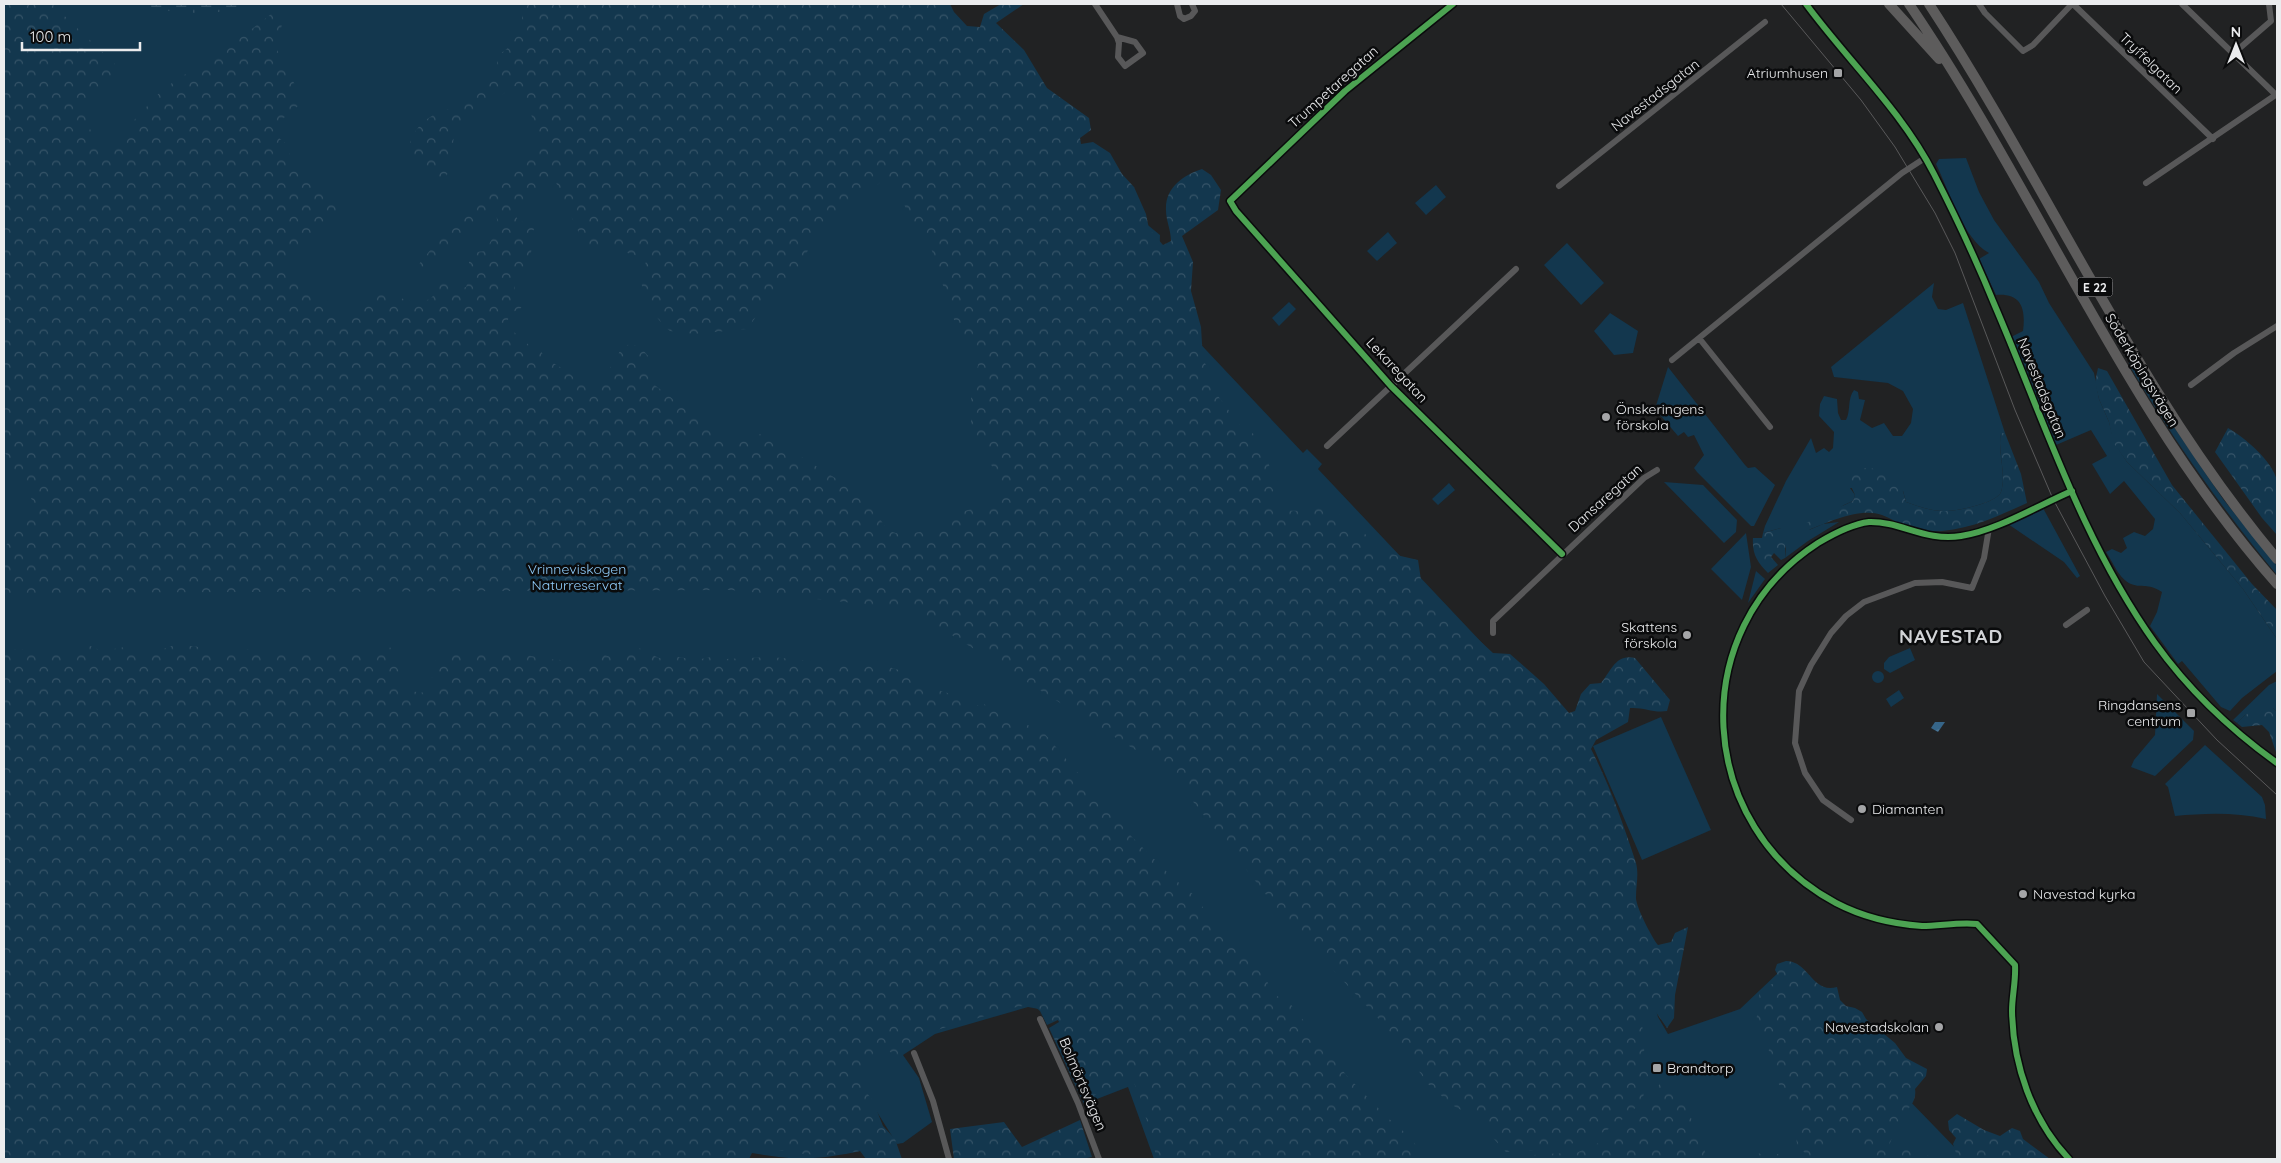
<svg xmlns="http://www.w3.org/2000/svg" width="2281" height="1163" font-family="Quicksand,sans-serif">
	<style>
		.green { fill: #13374e }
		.forest { fill: url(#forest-crowns); fill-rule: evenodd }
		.wetland { fill: url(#wetland-marsh) }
		.water { fill: url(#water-ripples) }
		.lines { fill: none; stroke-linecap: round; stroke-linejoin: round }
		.minor { stroke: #585859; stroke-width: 6 }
		.tertiary { stroke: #585859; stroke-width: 8 }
		.trunk { stroke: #5d5c5c; stroke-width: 10 }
		.tram { stroke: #59595a; stroke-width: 1 }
		.cycleway-casing { stroke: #0a0b0c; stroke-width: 9 }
		.cycleway { stroke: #4ca352; stroke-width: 6 }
		.poi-dot { fill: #a4a5a7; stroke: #0a0b0c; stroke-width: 2 }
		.labels { text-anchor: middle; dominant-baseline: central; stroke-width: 5; stroke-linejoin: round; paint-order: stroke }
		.shield { fill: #0a0b0c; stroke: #a8a8aa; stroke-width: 1 }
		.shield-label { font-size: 12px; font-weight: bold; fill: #ebecee }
		.street-label { font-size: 14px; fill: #ebecee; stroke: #0a0b0c }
		.poi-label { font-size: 14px; fill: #ebecee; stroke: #0a0b0c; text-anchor: end }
		.park-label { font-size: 14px; fill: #90ccfa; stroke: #0a0b0c }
		.district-label { font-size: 19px; font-weight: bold; letter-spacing: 1px; fill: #d1d3d6; stroke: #0a0b0c }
	</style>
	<defs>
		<pattern id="forest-crowns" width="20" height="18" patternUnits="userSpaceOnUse" patternTransform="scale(1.25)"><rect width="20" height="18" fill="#13374e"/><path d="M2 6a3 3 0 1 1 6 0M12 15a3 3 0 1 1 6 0" fill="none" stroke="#365468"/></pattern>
		<pattern id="wetland-marsh" width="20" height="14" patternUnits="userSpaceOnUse" patternTransform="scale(1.25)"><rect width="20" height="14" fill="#13374e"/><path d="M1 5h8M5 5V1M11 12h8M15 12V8" fill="none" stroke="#365468"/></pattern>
		<pattern id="water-ripples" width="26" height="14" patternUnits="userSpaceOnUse" patternTransform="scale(1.25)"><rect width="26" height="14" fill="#366588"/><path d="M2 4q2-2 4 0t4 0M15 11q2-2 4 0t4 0" fill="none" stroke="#537b99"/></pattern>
	</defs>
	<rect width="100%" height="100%" fill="#212223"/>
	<path class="green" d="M4 4H946L1138 217 1160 235 1158 299 1303 453 1307 449 1322 464 1318 469 1586 753 1658 1017 1668 1034 1740 1009 1782 969 1966 1159H1154L1128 1087 1084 1104 1049 1028 1059 1022 1054 1012 1028 1007 935 1034 903 1055 919 1078 932 1122 903 1143 897 1144 857 1080 865 1150C819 1160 798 1161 752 1153L749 1159H4Z
		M1966 158 1979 192 1994 220 2039 282 2049 303 2094 373 2099 399 2109 422 2114 442 2127 462 2180 513 2243 589 2277 639V671L2242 698 2230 711 2221 707 2182 661 2178 664 2150 626 2157 612 2162 592C2146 582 2144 589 2131 584 2119 579 2113 562 2106 552L2112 549 2121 553 2127 548 2123 538 2134 532 2145 536 2153 529 2155 519 2124 481 2110 494 2092 464 2107 456 2091 430 2056 445 2011 337 2023 331C2026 308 2021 293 1996 295L1979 259 1989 253C1963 239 1949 190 1936 164L1939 159Z
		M1436 185 1446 197 1426 215 1415 203Z
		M1388 232 1397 243 1377 261 1367 251Z
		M1567 243 1604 283 1581 305 1544 265Z
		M1934 283 1932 297 1938 309 1946 310 1963 303 2005 433 2001 434C1997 452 2007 473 2001 492 1997 503 1955 512 1944 511 1931 511 1917 506 1906 502L1903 491 1850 488 1855 495 1853 501 1844 505 1809 530 1823 524 1839 522 1808 541 1785 558 1786 549 1781 528 1763 533 1765 526 1786 481 1811 438 1816 453 1824 448 1829 452 1833 448 1834 432 1819 416 1820 404 1824 396 1837 399 1838 413 1841 420H1846C1851 411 1847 399 1854 390L1858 392 1859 399 1865 400 1860 420 1872 428 1884 423 1893 436H1902L1911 423 1913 409 1903 391 1888 383 1834 377 1831 367Z
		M1289 302 1296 309 1279 326 1272 318Z
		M1610 313 1638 331 1633 353 1614 355 1594 331Z
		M2129 361 2223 499 2277 566V575C2222 509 2173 439 2129 365Z
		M1668 367 1745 465 1748 468 1755 467 1775 485 1754 526H1751L1697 472 1694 468 1704 455 1694 435 1688 437 1684 432 1678 436 1655 409Z
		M1664 482 1703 485 1737 520 1736 532 1724 543Z
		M1449 483 1455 490 1438 505 1432 499Z
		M2043 508 2080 576 2077 578 2064 562 2008 524Z
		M1746 533 1751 567 1742 600 1711 569Z
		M1756 571 1765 579 1748 603Z
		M1910 648 1915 660 1890 673 1884 669V663L1889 657Z
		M1872 677a6 6 0 1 1 12 0a6 6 0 1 1-12 0Z
		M2277 681V712L2273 708 2245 715 2237 723 2233 720 2269 685Z
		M1899 690 1904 698 1891 707 1886 699Z
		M2157 694 2194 731 2193 740 2155 776 2131 767 2134 760 2155 735Z
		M1661 717 1711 830 1642 860 1593 746Z
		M2205 745 2262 797 2265 805 2266 819C2235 812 2206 813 2175 816L2168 787 2165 784Z"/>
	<path class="forest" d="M4 4H52L115 64C115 83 84 89 86 112 87 124 93 135 96 146L104 147 111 145 163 89 240 38 279 8H285L277 50 295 85 298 106 279 122V138L285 143 294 165 300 173 314 180 337 207 335 218 288 253 285 266 290 273 298 277 313 298 341 313 351 314 358 311 383 290C399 297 420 310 434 295L430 286C442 277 447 285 460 289L466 287 472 271C465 257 470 252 485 251L499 227 496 215 490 210 485 211 482 225 470 232 461 235 442 254 430 260 425 272 416 268 435 244 460 223 476 202 540 145 541 139 521 90 515 86 467 118 463 125 454 131C452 148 457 172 439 182L409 157C406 135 424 118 443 110 449 108 456 109 462 106 465 103 467 100 470 97 489 81 495 79 499 54 519 44 521 23 525 4H950L954 12 967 26 980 27 984 14 1001 4H1024L996 23 1024 50 1047 88 1089 118 1091 130 1080 138 1081 144 1093 142 1110 153 1122 174 1134 187 1146 214 1149 229 1163 245 1171 241C1171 230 1166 221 1166 210 1165 188 1183 175 1202 169L1211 175 1221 190 1218 210 1182 236 1193 262 1191 291 1201 327 1203 360 1211 373 1209 384 1239 424 1255 435 1259 446 1268 458 1274 496 1278 508C1294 512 1307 513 1320 503L1336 508 1342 520 1368 536 1379 551 1418 560 1421 580 1427 599 1439 617 1468 630 1493 653 1510 654 1544 684 1569 713 1575 711 1581 694 1590 684 1601 683C1611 671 1616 653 1635 658L1670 700 1667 711C1653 713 1644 707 1630 708L1628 722 1596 740 1591 749C1610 786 1623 823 1636 863 1639 875 1636 885 1636 897 1635 905 1652 938 1658 945L1671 942 1675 933 1688 927 1675 995 1674 1018 1667 1028 1653 1008 1642 1013 1641 1022 1645 1038 1644 1052 1648 1075 1642 1102 1616 1125 1587 1141 1535 1150 1506 1152 1493 1138 1483 1122 1452 1105 1429 1085 1387 1028 1282 915 1169 771 910 609 731 590 4 593V548L36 507 4 451ZM888 176 899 193 911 220 931 248 957 329 976 354 978 365 971 397V425L1005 492 1004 497 979 507 957 513 942 530 900 534 888 531 876 513 853 489 769 437 761 434 731 442 720 439 694 415 652 383 649 376 651 360C643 349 637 342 623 346L600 385 592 387 580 383 568 372 545 358 541 351 530 346 507 326 509 314 521 308 524 304 515 293V281C534 270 530 252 533 233 533 228 538 225 538 218L534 217 523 222 518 221 515 213C516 208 544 180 550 177L554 178 583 242 591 248 608 247 647 259C646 264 642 268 642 273 638 294 655 318 670 331L694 334 747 329 772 295 787 287 795 277 811 244 818 234Z
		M2098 368 2107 371 2172 485 2252 584 2277 610V639L2243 589 2180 513 2127 462 2113 442 2109 422 2099 399 2095 382Z
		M2228 428C2245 438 2272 460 2277 481 2281 495 2277 520 2277 535L2262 518 2215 452Z
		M2001 433H2005L2021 474 2027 503C1992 519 1960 534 1921 531 1906 529 1895 520 1882 515 1860 507 1829 522 1808 530L1804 524 1853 501 1855 495 1845 473C1861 465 1883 466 1897 480 1902 485 1904 495 1906 502 1917 506 1931 511 1944 511 1955 512 1997 503 2001 492 2007 473 1997 452 2001 433Z
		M1781 528H1786L1785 558 1781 560 1774 553 1771 557 1778 565 1768 573C1757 562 1752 554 1753 538H1762L1763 533Z
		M88 645 102 651 125 647 145 656 171 646H194L219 652H238L248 649 295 655 329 649 355 652 375 651 385 647 392 648 398 663 400 686 408 691 436 694 443 687 448 678H431L429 671 442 651 459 649 480 653 507 651 546 659 561 660 571 657 581 664 592 661 596 652 614 658 639 648 659 658 673 656 696 660 711 657 726 659 772 657 849 665 869 661 899 670 913 682 957 696 966 707 984 704 1005 718 1020 721 1045 734 1132 837 1172 877 1194 895 1222 934 1249 959 1265 978 1275 995 1289 1002 1347 1076 1388 1118 1410 1137 1426 1159H1157L1140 1096 1133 1081 1120 1083 1087 1099 1079 1093 1053 1036 1063 1025 1058 1020 1047 1025 1040 1011 1033 1005C1015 1006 1002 1011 985 1016 955 1025 919 1030 899 1057L885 1049 869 1057 858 1070 861 1085 873 1101 883 1126 895 1139 902 1159H866L860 1151C819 1159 795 1154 755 1145L749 1148 744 1159H4V649L77 651Z
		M2262 707 2273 708 2277 712V755L2269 732 2262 725 2242 727 2237 723 2245 715Z
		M1786 961C1809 961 1812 994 1837 987L1840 1000 1846 1006 1855 1008 1862 1012 1866 1019 1895 1043 1906 1058 1927 1069 1926 1076 1915 1089C1917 1101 1909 1108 1901 1117L1900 1130C1889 1137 1889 1149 1884 1159H1866L1850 1137C1835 1138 1830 1147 1822 1158L1809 1157 1797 1145 1795 1128 1804 1115C1794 1114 1788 1113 1784 1104L1789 1096 1777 1082 1773 1065 1768 1059 1770 1039 1760 1038C1751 1025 1761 1008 1759 993L1770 984H1783L1775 970 1777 964Z
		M1668 1078H1671L1701 1138 1707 1159H1508L1541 1154 1576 1153 1603 1141 1633 1123 1646 1110 1662 1079Z
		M1957 1114 1984 1130 2000 1136 2012 1128 2020 1131 2023 1139 2050 1159H1958L1953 1144 1956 1138 1949 1130 1948 1121Z
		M1080 1120 1092 1157 1082 1159H954L950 1129 1004 1122 1022 1147Z
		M1907 1142 1911 1144V1150L1916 1157H1924L1931 1154 1933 1159H1891Z
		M1758 1153 1768 1157 1778 1154 1790 1159H1753Z"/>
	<path class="wetland" d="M136 4H247L211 14 142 9Z"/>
	<path class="water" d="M1935 722H1945L1938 732 1931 728Z"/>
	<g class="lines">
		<path class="minor" d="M1095 4 1117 37 1119 43 1118 57 1125 66 1143 53 1135 42 1117 37
			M1177 4 1180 16 1184 19 1191 16 1195 11 1192 4
			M1453 4 1345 91 1230 201 1236 211 1391 386 1562 554
			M1979 4 1985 13 2023 51 2033 45 2072 4
			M2073 4 2213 139
			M2182 4 2276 95
			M2234 53 2271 21 2269 4
			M2146 183 2277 94
			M1559 186 1765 22
			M1699 338 1770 427
			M1672 360 1902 173 1925 158
			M2191 385 2234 353 2277 326
			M1327 446 1516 269
			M2066 625 2087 610
			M1493 633V621L1644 478 1657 470
			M1851 820 1823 800 1805 773 1795 743 1799 691 1811 665 1831 633 1846 616 1864 602 1915 583 1942 582 1972 588 1984 558 1989 528
			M1040 1019 1078 1103 1099 1159
			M914 1053 933 1101 949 1159
			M2069 1159C2032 1120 2013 1065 2012 1011 2012 996 2016 981 2015 965L1977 924C1959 922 1940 926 1922 926 1893 924 1861 916 1836 903 1695 828 1683 630 1818 543 1833 534 1852 524 1869 522 1900 521 1926 542 1961 536 1996 531 2039 505 2072 491"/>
		<path class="tertiary" d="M1806 4C1848 61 1902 111 1934 174 1956 217 1977 262 1995 306 2044 420 2082 541 2155 643 2188 689 2231 730 2277 763"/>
		<path class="trunk" d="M1889 4 1939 59
			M1909 4C2038 193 2124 411 2277 584
			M1929 4C2049 187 2136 391 2277 559"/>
		<path class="tram" d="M1781 4 1861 100 1895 147 1935 213 1955 253 2015 410 2053 499 2105 596 2144 662 2217 740 2277 795"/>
		<defs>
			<path id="cycleway" d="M1453 4 1345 91 1230 201 1236 211 1391 386 1562 554
				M1806 4C1848 61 1902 111 1934 174 1956 217 1977 262 1995 306 2044 420 2082 541 2155 643 2188 689 2231 730 2277 763
				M2069 1159C2032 1120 2013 1065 2012 1011 2012 996 2016 981 2015 965L1977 924C1959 922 1940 926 1922 926 1893 924 1861 916 1836 903 1695 828 1683 630 1818 543 1833 534 1852 524 1869 522 1900 521 1926 542 1961 536 1996 531 2039 505 2072 491"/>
		</defs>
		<use href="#cycleway" class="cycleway-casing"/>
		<use href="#cycleway" class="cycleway"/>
	</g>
	<g class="poi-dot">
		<rect x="1833" y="68" width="10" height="10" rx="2.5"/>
		<circle cx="1606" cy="417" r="5"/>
		<circle cx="1687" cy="635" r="5"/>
		<rect x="2186" y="708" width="10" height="10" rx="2.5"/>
		<circle cx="1862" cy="809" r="5"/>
		<circle cx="2023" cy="894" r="5"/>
		<circle cx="1939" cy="1027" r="5"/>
		<rect x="1652" y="1063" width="10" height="10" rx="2.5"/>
	</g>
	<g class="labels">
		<rect class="shield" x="2077.5" y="277.5" width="35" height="19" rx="4"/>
		<g class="shield-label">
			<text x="2095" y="287">E 22</text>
		</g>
		<g class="street-label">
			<text transform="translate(2151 63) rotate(44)">Tryffelgatan</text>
			<text transform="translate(1333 87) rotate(-42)">Trumpetaregatan</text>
			<text transform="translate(1655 95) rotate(-38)">Navestadsgatan</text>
			<text transform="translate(1397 370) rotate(47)">Lekaregatan</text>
			<text transform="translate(2142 370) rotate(59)">Söderköpingsvägen</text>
			<text transform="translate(2042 388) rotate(68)">Navestadsgatan</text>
			<text transform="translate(1605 498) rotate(-42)">Dansaregatan</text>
			<text transform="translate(1083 1084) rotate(67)">Bolmörtsvägen</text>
		</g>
		<g class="poi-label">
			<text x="1828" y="73">Atriumhusen</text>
			<text x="1616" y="409" text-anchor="start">Önskeringens<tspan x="1616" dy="16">förskola</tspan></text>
			<text x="1677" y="627">Skattens<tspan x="1677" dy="16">förskola</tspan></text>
			<text x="2181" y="705">Ringdansens<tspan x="2181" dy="16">centrum</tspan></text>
			<text x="1872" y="809" text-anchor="start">Diamanten</text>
			<text x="2033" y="894" text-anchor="start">Navestad kyrka</text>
			<text x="1929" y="1027">Navestadskolan</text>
			<text x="1667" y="1068" text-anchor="start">Brandtorp</text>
		</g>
		<g class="park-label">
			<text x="577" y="569">Vrinneviskogen<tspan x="577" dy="16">Naturreservat</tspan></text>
		</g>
		<g class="district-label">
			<text x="1951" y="636">NAVESTAD</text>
		</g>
	</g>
	<rect width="2281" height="1163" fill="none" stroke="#ebecee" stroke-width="10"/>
	<g transform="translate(2236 45)" stroke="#0a0b0c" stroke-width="4" paint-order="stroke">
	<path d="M0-4L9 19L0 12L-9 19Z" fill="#ebecee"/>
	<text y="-8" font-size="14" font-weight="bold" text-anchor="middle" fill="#ebecee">N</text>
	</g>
	<path d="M22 42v8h118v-8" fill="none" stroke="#ebecee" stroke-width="2.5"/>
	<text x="30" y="42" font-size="15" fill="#ebecee" stroke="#0a0b0c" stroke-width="4" paint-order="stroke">100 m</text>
</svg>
